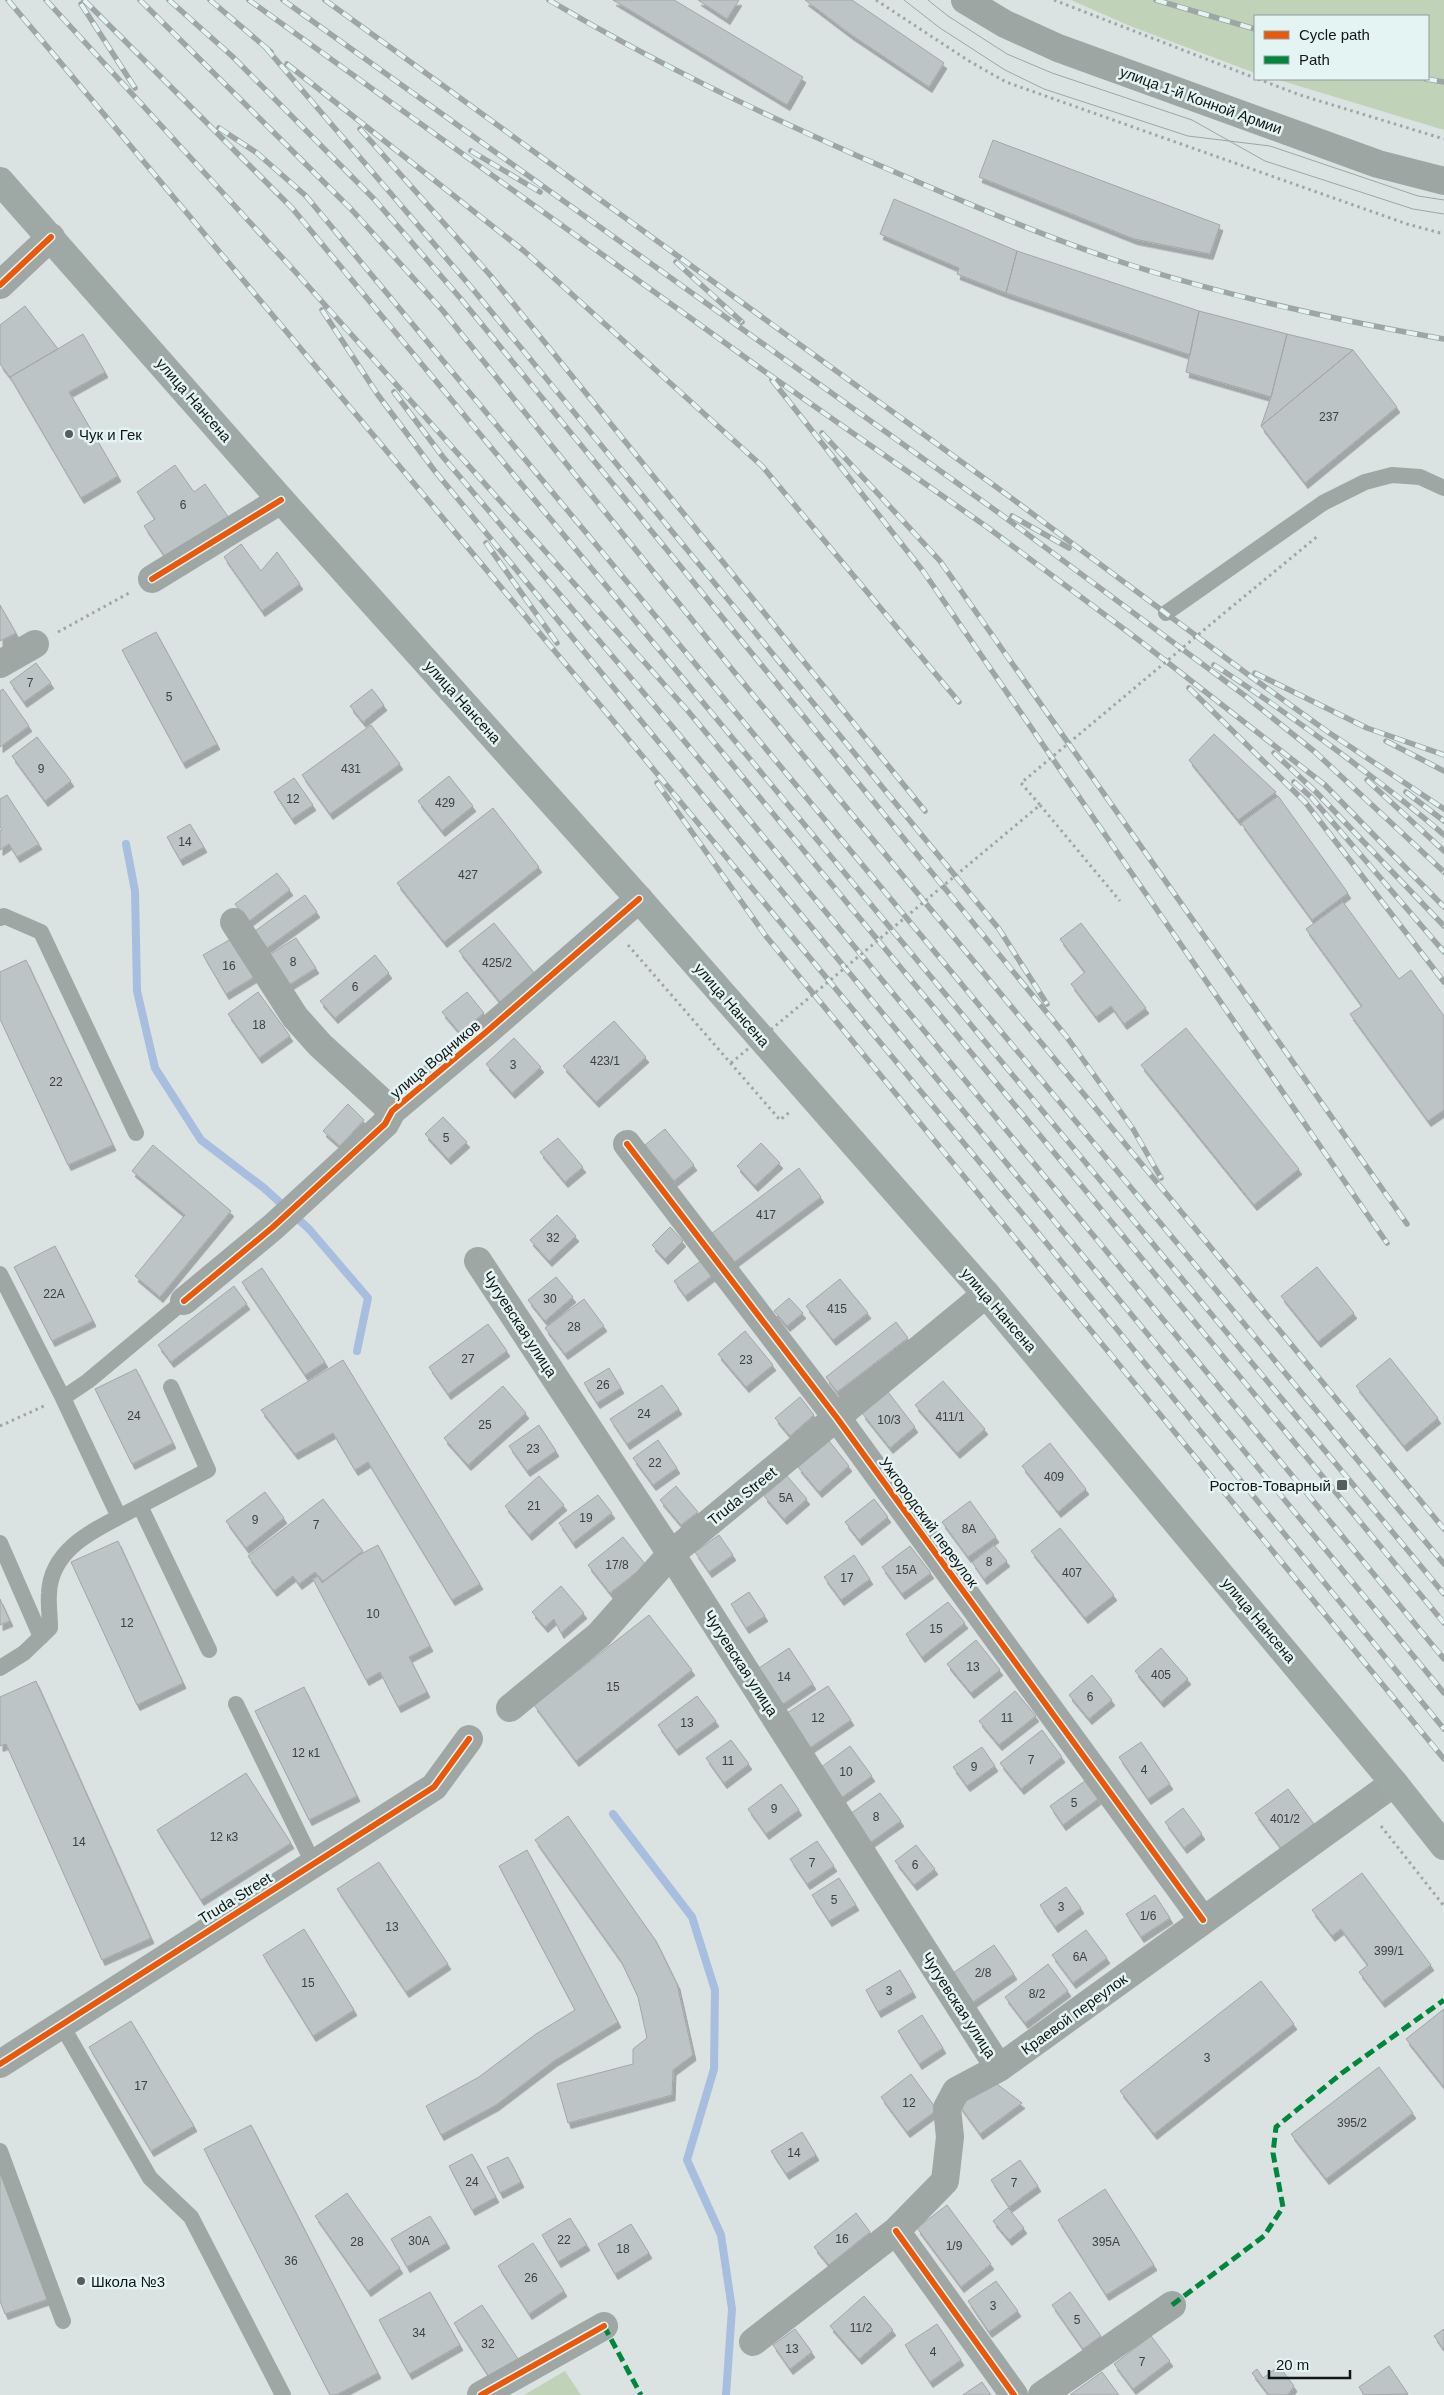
<svg xmlns="http://www.w3.org/2000/svg" width="1444" height="2395" font-family="Arial,sans-serif">
	<style>
		.green { fill: #c0d3b8 }
		.lines { fill: none; stroke-linecap: round; stroke-linejoin: round }
		.stream { stroke: #a8bedf; stroke-width: 8 }
		.building { fill: #bdc4c5; stroke: #a2a7a8; filter: url(#shadow) }
		.path { stroke: #a0a6a6; stroke-width: 3; stroke-dasharray: 2.5 4; stroke-linecap: butt }
		.lane { stroke: #9ea7a4; stroke-width: 16 }
		.street { stroke: #9ea7a4; stroke-width: 28 }
		.secondary { stroke: #9da6a3; stroke-width: 28 }
		.primary { stroke: #9ea9a6; stroke-width: 28 }
		.tram { stroke: #9ea6a5; stroke-width: 1 }
		.rail-casing { stroke: #9ea6a5; stroke-width: 5.5 }
		.rail { stroke: #e4f4f3; stroke-width: 4; stroke-dasharray: 11; stroke-linecap: butt }
		.path-bridge { stroke: #a0a6a6; stroke-width: 3; stroke-dasharray: 2.5 4; stroke-linecap: butt }
		.quiet { stroke: #00873e; stroke-width: 5; stroke-dasharray: 10 5; stroke-linecap: butt }
		.cycleway-casing { stroke: #e4f4f3; stroke-width: 9 }
		.cycleway { stroke: #e8590c; stroke-width: 6 }
		.poi-dot { fill: #575d5d; stroke: #e4f4f3; stroke-width: 2 }
		.labels { text-anchor: middle; dominant-baseline: central; stroke-width: 5; stroke-linejoin: round; paint-order: stroke }
		.number-label { font-size: 12px; fill: #3c4242 }
		.street-label { font-size: 15px; fill: #111616; stroke: #e4f4f3 }
		.poi-label { font-size: 15px; fill: #111616; stroke: #e4f4f3; text-anchor: start }
	</style>
	<defs>
		<filter id="shadow"><feDropShadow dx="3" dy="5.5" stdDeviation="0" flood-color="#0004"/></filter>
	</defs>
	<rect width="100%" height="100%" fill="#dae2e2"/>
	<path class="green" d="M1071 0H1444V130L1276 79H1428V16H1255V73L1130 26Z
		M565 2371 581 2395H524Z"/>
	<g class="lines">
		<path class="stream" d="M126 844 135 891 137 991 155 1068 201 1140 264 1188 309 1229 368 1298 357 1351
			M613 1814 692 1917 715 1990 714 2069 687 2160 721 2235 732 2309 726 2395"/>
	</g>
	<path class="building" d="M613 0H674L803 77 787 105Z
		M698 0H739L727 19Z
		M805 0H852L944 63 929 87 850 34Z
		M993 140 1220 225 1210 254 1134 239 979 177Z
		M894 199 1017 251 1006 293 957 274 959 268 880 234Z
		M1017 251 1199 311 1190 355 1006 293Z
		M25 306 58 349 10 377 0 364V325Z
		M1199 311 1287 334 1271 397 1186 372Z
		M83 334 105 372 69 392 118 476 81 498 10 377Z
		M1287 334 1353 350 1261 426 1271 397Z
		M1353 350 1397 407 1305 483 1261 426Z
		M175 465 194 492 205 484 229 518 168 561 144 526 155 519 137 492Z
		M241 544 261 571 277 552 300 584 262 611 224 557Z
		M0 605 16 633 0 641Z
		M156 632 217 744 183 763 122 650Z
		M36 663 51 683 24 702 10 682Z
		M3 689 29 726 0 747V691Z
		M372 689 384 705 363 722 350 706Z
		M371 725 400 764 330 814 302 775Z
		M1214 734 1276 792 1238 820 1189 760Z
		M37 737 71 781 45 801 12 756Z
		M449 776 473 806 442 831 418 801Z
		M294 778 313 805 292 819 274 792Z
		M7 795 39 844 17 857 9 844 0 850V831L2 830 0 827V799Z
		M1278 796 1348 893 1312 920 1241 823Z
		M493 808 539 867 444 942 397 883Z
		M190 824 204 847 180 860 167 837Z
		M277 873 290 890 248 922 235 904Z
		M305 895 317 912 267 948 255 931Z
		M1343 902 1399 979 1411 970 1444 1016V1110L1428 1121 1350 1014 1362 1006 1306 929Z
		M494 923 535 974 500 1002 459 951Z
		M1081 923 1146 1008 1124 1024 1111 1006 1096 1017 1071 984 1085 972 1060 939Z
		M296 938 316 968 289 985 269 955Z
		M231 939 254 977 226 994 203 955Z
		M375 955 389 973 335 1018 320 1001Z
		M26 960 113 1145 68 1165 0 1019V972Z
		M258 992 290 1036 259 1058 228 1014Z
		M467 992 484 1013 460 1033 442 1012Z
		M614 1021 646 1057 596 1102 563 1066Z
		M1186 1028 1299 1169 1254 1205 1141 1065Z
		M514 1038 541 1067 512 1093 486 1064Z
		M348 1104 364 1120 340 1146 323 1131Z
		M443 1117 467 1142 448 1159 425 1134Z
		M665 1129 694 1165 674 1181 645 1145Z
		M558 1138 583 1167 565 1182 540 1152Z
		M761 1143 780 1163 755 1186 737 1166Z
		M153 1145 231 1211 160 1297 135 1276 185 1215 132 1171Z
		M799 1168 821 1197 733 1263 711 1234Z
		M557 1215 576 1236 549 1261 530 1240Z
		M670 1227 683 1241 665 1259 652 1245Z
		M55 1246 93 1321 52 1341 14 1267Z
		M702 1260 713 1275 685 1296 674 1281Z
		M1317 1267 1354 1313 1318 1342 1281 1296Z
		M262 1268 325 1362 305 1375 242 1282Z
		M556 1277 573 1297 545 1321 528 1300Z
		M840 1279 868 1313 833 1340 806 1306Z
		M234 1286 247 1304 171 1362 158 1345Z
		M789 1298 803 1313 787 1326 774 1311Z
		M584 1299 604 1326 565 1354 545 1328Z
		M896 1322 908 1338 837 1392 826 1377Z
		M488 1324 507 1351 448 1394 429 1367Z
		M745 1331 773 1365 746 1387 718 1354Z
		M1390 1358 1438 1418 1404 1446 1356 1386Z
		M343 1360 480 1584 452 1600 368 1462 355 1470 333 1433 295 1454 261 1410Z
		M609 1368 621 1388 597 1403 584 1383Z
		M136 1369 173 1443 132 1464 95 1389Z
		M943 1381 985 1429 957 1453 915 1405Z
		M662 1385 679 1409 627 1444 610 1419Z
		M503 1386 526 1413 468 1465 444 1438Z
		M888 1392 915 1427 890 1448 862 1413Z
		M800 1397 814 1415 790 1436 775 1418Z
		M539 1425 556 1451 527 1471 509 1446Z
		M658 1440 677 1468 653 1485 633 1458Z
		M829 1441 849 1466 819 1492 798 1467Z
		M1050 1443 1086 1489 1058 1512 1022 1466Z
		M539 1476 564 1505 529 1535 505 1506Z
		M787 1476 807 1499 784 1519 764 1496Z
		M676 1486 698 1512 681 1525 660 1500Z
		M265 1492 284 1518 246 1548 226 1521Z
		M598 1495 612 1513 573 1543 559 1523Z
		M323 1499 363 1551 323 1581 315 1572 299 1584 293 1576 274 1591 248 1556Z
		M874 1499 888 1517 859 1540 845 1522Z
		M970 1501 996 1537 968 1557 942 1522Z
		M1060 1528 1114 1595 1085 1618 1031 1551Z
		M719 1535 733 1555 709 1572 695 1552Z
		M623 1537 646 1565 610 1593 588 1565Z
		M118 1541 183 1683 137 1705 71 1562Z
		M378 1545 430 1646 409 1657 427 1692 398 1707 380 1672 366 1680 313 1579 318 1576 322 1583 359 1555Z
		M994 1545 1007 1561 984 1579 972 1562Z
		M910 1546 931 1573 902 1594 882 1567Z
		M854 1555 870 1579 841 1600 824 1577Z
		M561 1586 584 1613 561 1633 554 1619 545 1627 532 1612Z
		M749 1592 765 1616 746 1628 731 1604Z
		M0 1599 10 1621 0 1625Z
		M948 1602 965 1623 922 1657 906 1634Z
		M649 1615 692 1670 576 1761 534 1705Z
		M976 1640 1000 1670 971 1693 947 1664Z
		M789 1648 813 1684 780 1706 756 1670Z
		M1161 1648 1188 1679 1161 1702 1135 1671Z
		M1092 1675 1112 1700 1089 1719 1069 1695Z
		M36 1681 151 1938 102 1960 6 1744 0 1746V1697Z
		M828 1686 851 1720 807 1750 784 1715Z
		M304 1687 357 1796 309 1820 255 1711Z
		M1015 1691 1036 1716 999 1745 979 1721Z
		M697 1696 716 1721 676 1750 658 1725Z
		M1042 1730 1062 1757 1021 1789 1000 1763Z
		M731 1740 749 1764 724 1783 706 1758Z
		M1141 1742 1170 1784 1148 1799 1119 1757Z
		M850 1746 872 1776 841 1798 820 1768Z
		M982 1747 995 1766 967 1786 953 1767Z
		M246 1773 291 1843 201 1900 157 1830Z
		M1085 1781 1098 1799 1063 1825 1050 1806Z
		M781 1784 799 1810 766 1834 748 1809Z
		M1288 1789 1314 1824 1281 1848 1255 1813Z
		M880 1793 901 1821 871 1842 850 1814Z
		M1183 1808 1202 1834 1184 1848 1165 1822Z
		M568 1816 656 1941 677 1984 693 2055 673 2070 672 2095 568 2123 557 2084 633 2064V2049L647 2038 638 1997 621 1961 535 1840Z
		M817 1841 834 1866 807 1884 790 1859Z
		M916 1845 935 1869 914 1885 895 1861Z
		M527 1850 618 2022 554 2061 496 2105 441 2135 426 2106 479 2077 536 2034 575 2010 499 1866Z
		M379 1862 448 1964 406 1992 337 1889Z
		M1362 1873 1431 1965 1382 2002 1359 1972 1368 1965 1341 1929 1332 1936 1312 1910Z
		M839 1878 856 1905 829 1921 812 1895Z
		M1066 1887 1081 1908 1055 1927 1040 1905Z
		M1155 1895 1170 1918 1141 1937 1126 1914Z
		M304 1929 354 2010 313 2036 263 1955Z
		M1086 1930 1107 1958 1073 1983 1052 1955Z
		M994 1945 1014 1974 973 2002 953 1973Z
		M1048 1964 1068 1991 1025 2023 1005 1997Z
		M900 1970 913 1992 878 2012 866 1990Z
		M1261 1981 1294 2024 1154 2134 1120 2091Z
		M1444 2009V2087L1406 2039Z
		M922 2015 943 2048 919 2064 898 2031Z
		M131 2021 194 2126 151 2151 89 2047Z
		M1379 2067 1413 2113 1326 2179 1291 2134Z
		M911 2074 937 2110 907 2132 881 2097Z
		M993 2081 1022 2103 980 2134 959 2105Z
		M251 2125 378 2373 336 2395H330L204 2149Z
		M802 2132 816 2155 786 2174 771 2151Z
		M472 2154 496 2197 472 2210 449 2166Z
		M508 2157 521 2182 500 2193 487 2167Z
		M1020 2160 1038 2186 1009 2207 991 2180Z
		M0 2172 48 2299 5 2314 0 2301Z
		M1105 2189 1154 2265 1106 2295 1058 2220Z
		M347 2193 400 2268 368 2291 315 2216Z
		M947 2205 991 2264 961 2287 917 2228Z
		M1008 2208 1024 2228 1009 2240 993 2221Z
		M856 2213 870 2232 829 2265 814 2247Z
		M430 2216 447 2243 407 2267 391 2239Z
		M570 2218 587 2245 558 2262 542 2235Z
		M631 2224 649 2253 615 2274 598 2244Z
		M533 2243 564 2291 529 2314 498 2266Z
		M996 2281 1018 2311 989 2332 968 2301Z
		M430 2292 460 2345 409 2374 379 2320Z
		M1070 2292 1101 2336 1083 2349 1052 2305Z
		M864 2296 893 2330 859 2359 830 2326Z
		M482 2305 522 2365 493 2383 454 2323Z
		M937 2324 961 2360 930 2382 905 2345Z
		M795 2329 812 2352 790 2369 773 2345Z
		M1444 2329V2350L1434 2336Z
		M1151 2336 1170 2361 1133 2389 1114 2364Z
		M1279 2366 1294 2386 1288 2395H1269L1252 2373 1257 2369 1263 2378Z
		M1389 2366 1408 2394 1364 2395 1359 2387Z
		M1102 2372 1119 2395H1070Z
		M982 2382 991 2395H963Z"/>
	<g class="lines">
		<path class="path" d="M876 0 969 61 1006 82 1407 224 1444 234
			M1054 0 1255 78
			M1258 79 1300 95 1444 139
			M1229 609 1319 535
			M58 632 129 593
			M1040 805 1120 901
			M628 945 780 1120 791 1111
			M0 1426 44 1406
			M1381 1826 1444 1906"/>
		<path class="lane" d="M1166 613 1323 503 1365 482 1392 475 1420 477 1444 488
			M0 918 4 916 41 932 136 1133
			M0 1274 63 1398
			M140 1506 209 1650
			M119 1517 208 1470 171 1387
			M0 1543 41 1637
			M0 1668 24 1653 50 1628C50 1616 48 1604 49 1593 51 1552 88 1533 119 1517L63 1398 88 1381 184 1301
			M236 1704 313 1863
			M61 2024 150 2178 191 2217 283 2395
			M0 2151 63 2321"/>
		<path class="street" d="M0 285 51 237
			M152 579 281 500
			M0 664 35 644
			M234 922 295 1017 320 1045 392 1111
			M627 1144 837 1418 1203 1920
			M478 1261 671 1554 999 2068
			M184 1301 273 1227 385 1124 392 1111 485 1033 639 899
			M510 1708 599 1635 671 1554 986 1294
			M0 2064 434 1787 469 1739
			M896 2231 1014 2395
			M753 2342 896 2231 945 2181 950 2137 947 2108 956 2091 999 2068 1394 1783
			M481 2395 604 2326
			M1042 2395 1172 2305"/>
		<path class="secondary" d="M965 0 1005 24 1058 48 1378 164 1444 181"/>
		<path class="primary" d="M0 181 281 500 639 899 986 1294 1394 1783 1444 1846"/>
		<path class="tram" d="M904 0 940 28 1005 70 1044 89 1188 136 1270 146 1418 196 1444 200
			M928 0 948 16 1007 54 1052 73 1192 120 1265 161 1413 209 1444 214"/>
		<defs>
			<path id="rail" d="M8 0 605 711 1021 1212 1444 1729
				M46 0 300 277 688 711 1444 1623
				M84 0 292 208 1444 1594
				M140 0 351 209 443 311 735 673 1444 1529
				M169 0 232 56 374 199 461 299 1066 1036 1133 1129 1161 1178
				M210 0 271 52
				M249 0 764 371 987 527 1140 641 1325 785 1444 907
				M283 0 999 513 1244 695 1315 752 1444 872
				M325 0 1010 497 1254 679 1328 732 1444 809
				M549 0C649 60 754 110 860 157 941 192 1022 228 1106 257 1216 294 1330 319 1444 339
				M1156 0 1255 29
				M81 4 135 88
				M266 48 471 287 999 929 1047 1004
				M287 64 524 251 762 466 959 702
				M1426 79 1444 82
				M219 128 257 153 306 196 1444 1564
				M360 129 490 275 925 811
				M471 151 540 192
				M676 262 742 322
				M322 310 378 395 434 470 1444 1693
				M772 380 923 571 1387 1243
				M394 392 443 457 671 725 1444 1659
				M822 433 940 561 1407 1224
				M1012 516 1069 548
				M486 543 557 643
				M1214 665C1257 692 1298 722 1339 752 1375 779 1410 805 1444 835
				M1255 673 1367 728 1444 755
				M1189 688 1305 802 1444 982
				M1386 741 1444 771
				M1274 753 1316 792 1444 926
				M1367 780 1444 851
				M1294 782 1311 797 1444 952
				M657 783 765 935 1444 1759
				M1406 792 1444 821"/>
		</defs>
		<use href="#rail" class="rail-casing"/>
		<use href="#rail" class="rail"/>
		<path class="path-bridge" d="M731 1063 1040 805 1021 783 1229 609"/>
		<path class="quiet" d="M1172 2305 1264 2236 1283 2207 1273 2153 1276 2127 1342 2073 1444 2000
			M604 2326 641 2395"/>
		<defs>
			<path id="cycleway" d="M0 285 51 237
				M152 579 281 500
				M627 1144 837 1418 1203 1920
				M184 1301 273 1227 385 1124 392 1111 485 1033 639 899
				M0 2064 434 1787 469 1739
				M896 2231 1014 2395
				M481 2395 604 2326"/>
		</defs>
		<use href="#cycleway" class="cycleway-casing"/>
		<use href="#cycleway" class="cycleway"/>
	</g>
	<g class="poi-dot">
		<circle cx="69" cy="434" r="5"/>
		<rect x="1336" y="1479" width="12" height="12" rx="2.5"/>
		<circle cx="81" cy="2281" r="5"/>
	</g>
	<g class="labels">
		<g class="number-label">
			<text x="1329" y="417">237</text>
			<text x="183" y="505">6</text>
			<text x="30" y="683">7</text>
			<text x="169" y="697">5</text>
			<text x="41" y="769">9</text>
			<text x="351" y="769">431</text>
			<text x="293" y="799">12</text>
			<text x="445" y="803">429</text>
			<text x="185" y="842">14</text>
			<text x="468" y="875">427</text>
			<text x="293" y="962">8</text>
			<text x="497" y="963">425/2</text>
			<text x="229" y="966">16</text>
			<text x="355" y="987">6</text>
			<text x="259" y="1025">18</text>
			<text x="605" y="1061">423/1</text>
			<text x="513" y="1065">3</text>
			<text x="56" y="1082">22</text>
			<text x="446" y="1138">5</text>
			<text x="766" y="1215">417</text>
			<text x="553" y="1238">32</text>
			<text x="54" y="1294">22А</text>
			<text x="550" y="1299">30</text>
			<text x="837" y="1309">415</text>
			<text x="574" y="1327">28</text>
			<text x="468" y="1359">27</text>
			<text x="746" y="1360">23</text>
			<text x="603" y="1385">26</text>
			<text x="644" y="1414">24</text>
			<text x="134" y="1416">24</text>
			<text x="950" y="1417">411/1</text>
			<text x="889" y="1420">10/3</text>
			<text x="485" y="1425">25</text>
			<text x="533" y="1449">23</text>
			<text x="655" y="1463">22</text>
			<text x="1054" y="1477">409</text>
			<text x="786" y="1498">5А</text>
			<text x="534" y="1506">21</text>
			<text x="586" y="1518">19</text>
			<text x="255" y="1520">9</text>
			<text x="316" y="1525">7</text>
			<text x="969" y="1529">8А</text>
			<text x="989" y="1562">8</text>
			<text x="617" y="1565">17/8</text>
			<text x="906" y="1570">15А</text>
			<text x="1072" y="1573">407</text>
			<text x="847" y="1578">17</text>
			<text x="373" y="1614">10</text>
			<text x="127" y="1623">12</text>
			<text x="936" y="1629">15</text>
			<text x="973" y="1667">13</text>
			<text x="1161" y="1675">405</text>
			<text x="784" y="1677">14</text>
			<text x="613" y="1687">15</text>
			<text x="1090" y="1697">6</text>
			<text x="818" y="1718">12</text>
			<text x="1007" y="1718">11</text>
			<text x="687" y="1723">13</text>
			<text x="306" y="1753">12 к1</text>
			<text x="1031" y="1760">7</text>
			<text x="728" y="1761">11</text>
			<text x="974" y="1767">9</text>
			<text x="1144" y="1770">4</text>
			<text x="846" y="1772">10</text>
			<text x="1074" y="1803">5</text>
			<text x="774" y="1809">9</text>
			<text x="876" y="1817">8</text>
			<text x="1285" y="1819">401/2</text>
			<text x="224" y="1837">12 к3</text>
			<text x="79" y="1842">14</text>
			<text x="812" y="1863">7</text>
			<text x="915" y="1865">6</text>
			<text x="834" y="1900">5</text>
			<text x="1061" y="1907">3</text>
			<text x="1148" y="1916">1/6</text>
			<text x="392" y="1927">13</text>
			<text x="1389" y="1951">399/1</text>
			<text x="1080" y="1957">6А</text>
			<text x="983" y="1973">2/8</text>
			<text x="308" y="1983">15</text>
			<text x="889" y="1991">3</text>
			<text x="1037" y="1994">8/2</text>
			<text x="1207" y="2058">3</text>
			<text x="141" y="2086">17</text>
			<text x="909" y="2103">12</text>
			<text x="1352" y="2123">395/2</text>
			<text x="794" y="2153">14</text>
			<text x="472" y="2182">24</text>
			<text x="1014" y="2183">7</text>
			<text x="842" y="2239">16</text>
			<text x="564" y="2240">22</text>
			<text x="419" y="2241">30А</text>
			<text x="357" y="2242">28</text>
			<text x="1106" y="2242">395А</text>
			<text x="954" y="2246">1/9</text>
			<text x="623" y="2249">18</text>
			<text x="291" y="2261">36</text>
			<text x="531" y="2278">26</text>
			<text x="993" y="2306">3</text>
			<text x="1077" y="2320">5</text>
			<text x="861" y="2328">11/2</text>
			<text x="419" y="2333">34</text>
			<text x="488" y="2344">32</text>
			<text x="792" y="2349">13</text>
			<text x="933" y="2352">4</text>
			<text x="1142" y="2362">7</text>
		</g>
		<g class="street-label">
			<text transform="translate(1201 100) rotate(20)">улица 1-й Конной Армии</text>
			<text transform="translate(194 400) rotate(49)">улица Нансена</text>
			<text transform="translate(463 702) rotate(48)">улица Нансена</text>
			<text transform="translate(732 1005) rotate(49)">улица Нансена</text>
			<text transform="translate(435 1059) rotate(-40)">улица Водников</text>
			<text transform="translate(999 1310) rotate(49)">улица Нансена</text>
			<text transform="translate(520 1324) rotate(57)">Чугуевская улица</text>
			<text transform="translate(742 1496) rotate(-39)">Truda Street</text>
			<text transform="translate(929 1522) rotate(54)">Ужгородский переулок</text>
			<text transform="translate(1259 1620) rotate(50)">улица Нансена</text>
			<text transform="translate(741 1663) rotate(57)">Чугуевская улица</text>
			<text transform="translate(235 1898) rotate(-32)">Truda Street</text>
			<text transform="translate(959 2005) rotate(57)">Чугуевская улица</text>
			<text transform="translate(1074 2014) rotate(-36)">Краевой переулок</text>
		</g>
		<g class="poi-label">
			<text x="79" y="434">Чук и Гек</text>
			<text x="1331" y="1485" text-anchor="end">Ростов-Товарный</text>
			<text x="91" y="2281">Школа №3</text>
		</g>
	</g>
	<rect x="1254" y="15" width="175" height="65" fill="#e4f4f3" stroke="#909b9b"/>
	<rect x="1264" y="31" width="25" height="8" fill="#e8590c" stroke="#909b9b"/>
	<text x="1299" y="40" font-size="15" fill="#111616">Cycle path</text>
	<rect x="1264" y="56" width="25" height="8" fill="#00873e" stroke="#909b9b"/>
	<text x="1299" y="65" font-size="15" fill="#111616">Path</text>
	<path d="M1269 2370v8h81v-8" fill="none" stroke="#111616" stroke-width="2.5"/>
	<text x="1276" y="2370" font-size="15" fill="#111616" stroke="#e4f4f3" stroke-width="4" paint-order="stroke">20 m</text>
</svg>
